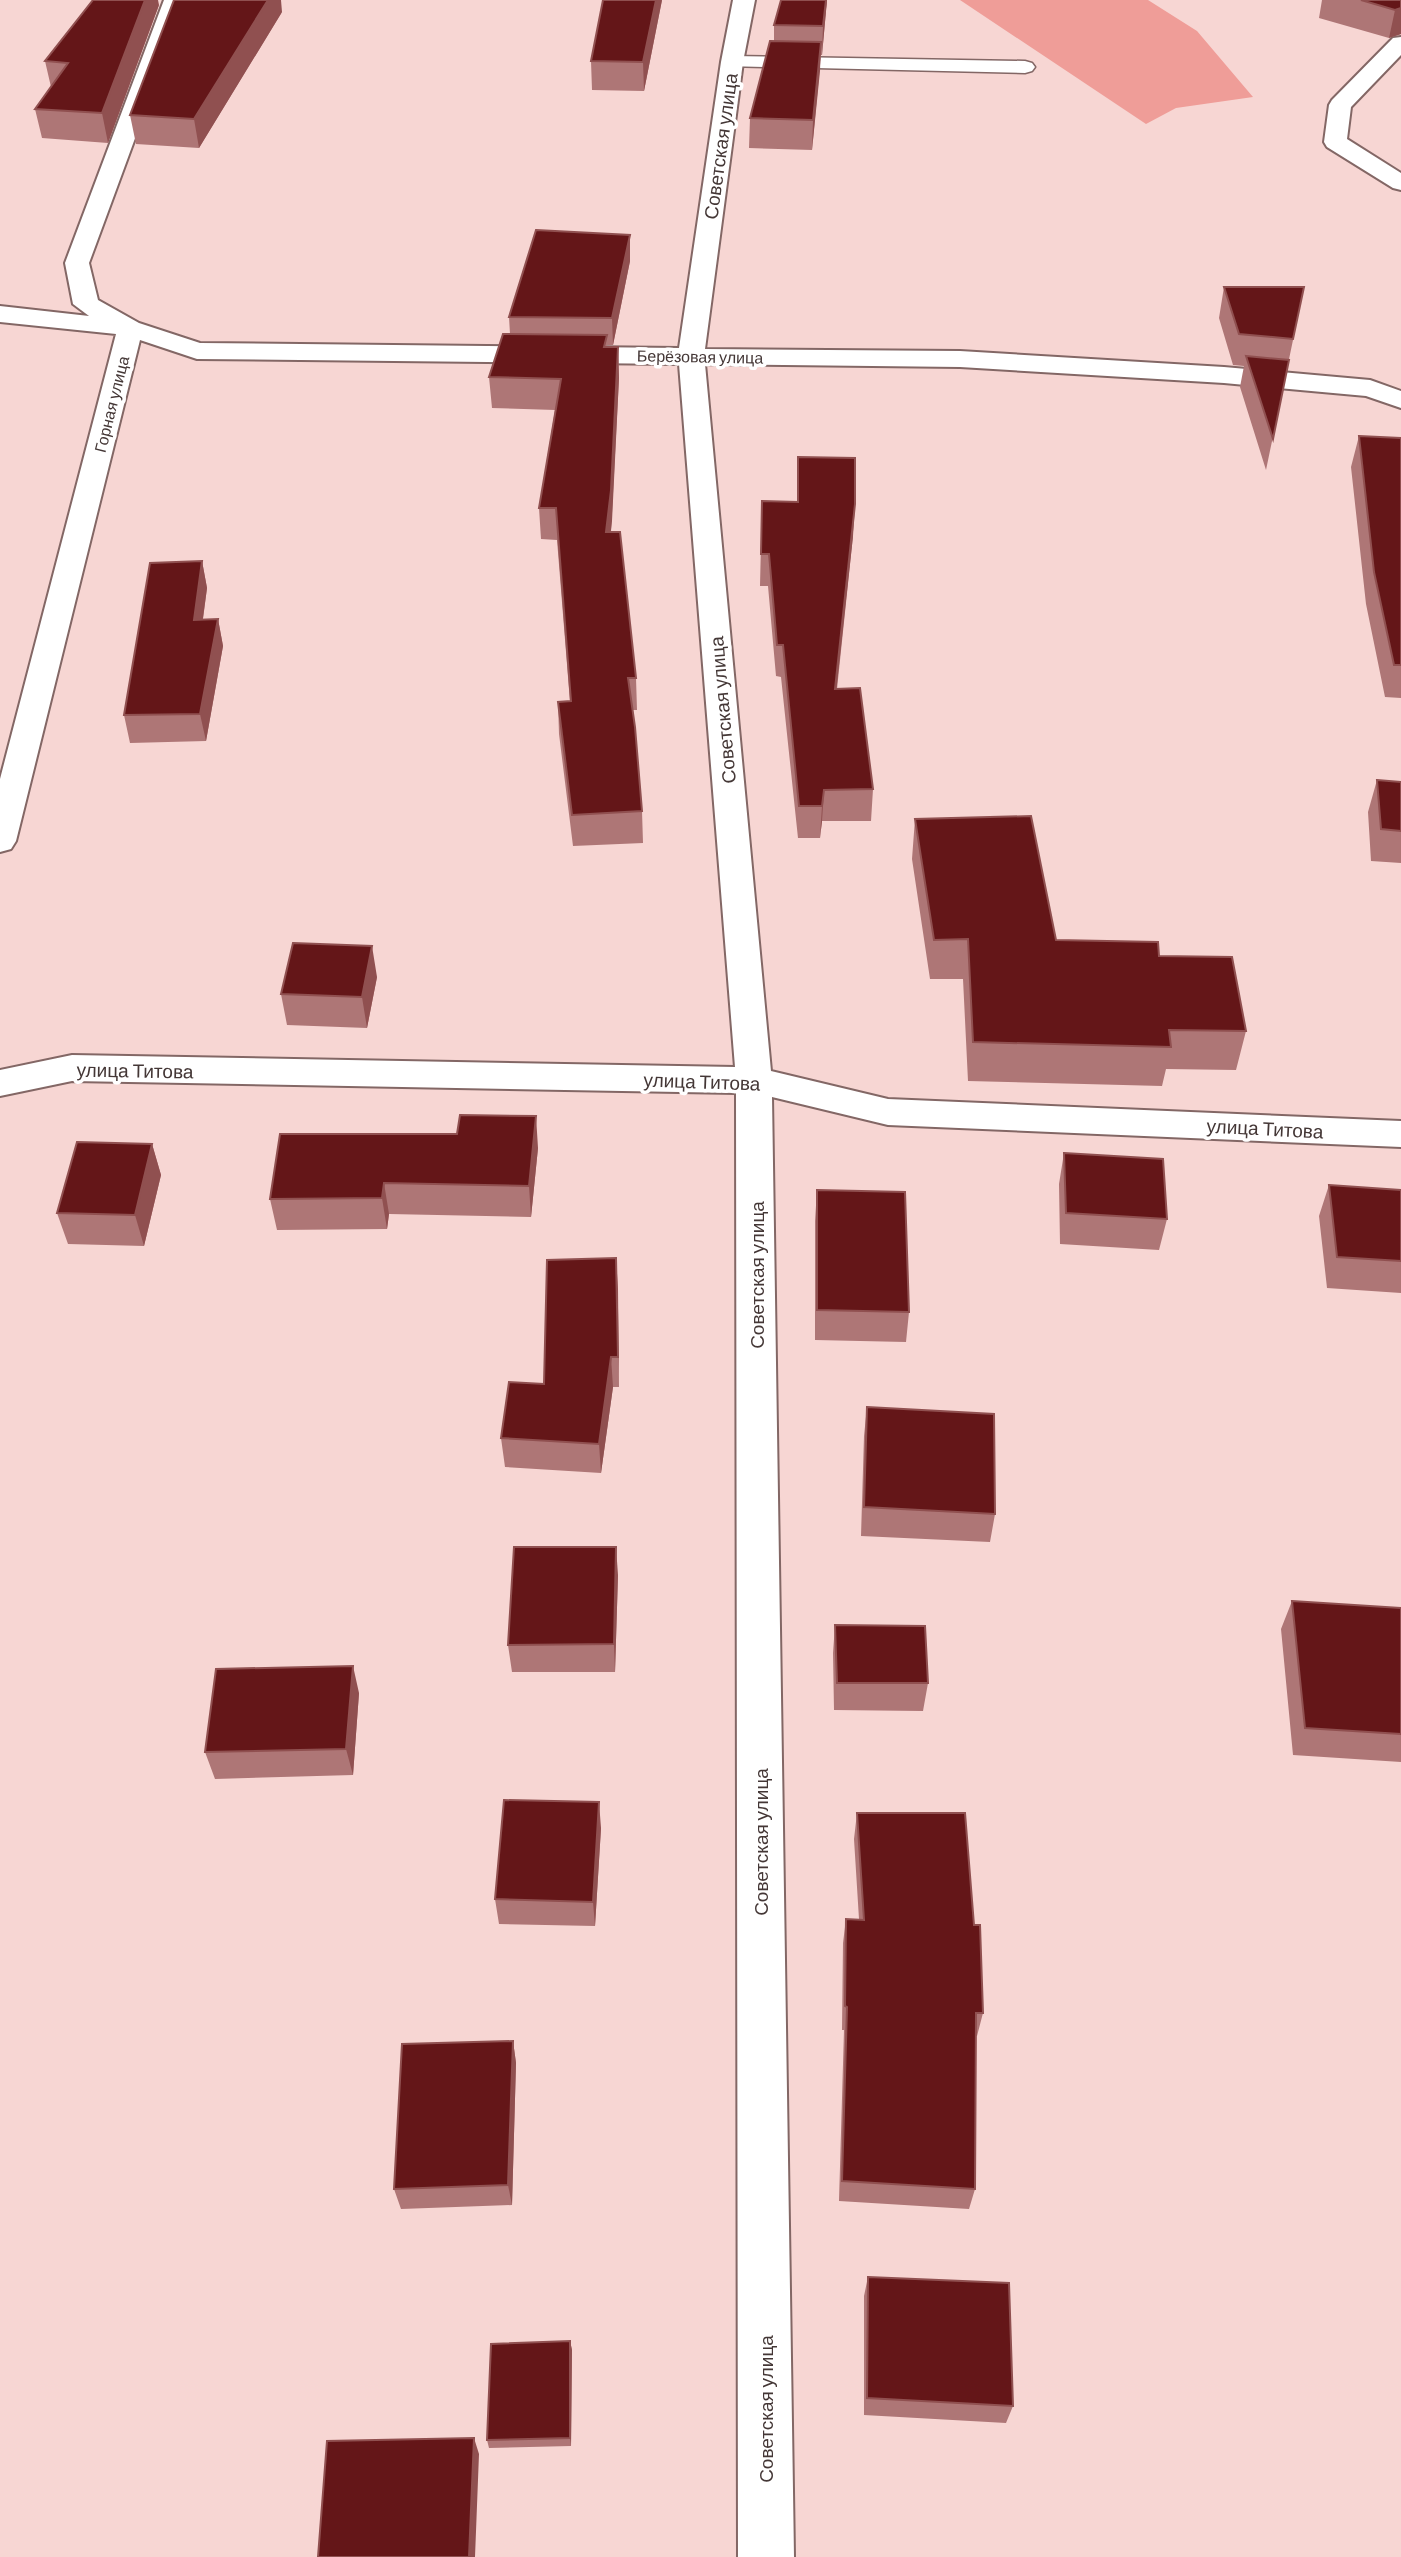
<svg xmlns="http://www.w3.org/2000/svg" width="1401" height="2557" font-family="Barlow,sans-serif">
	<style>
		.green { fill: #ef9d98 }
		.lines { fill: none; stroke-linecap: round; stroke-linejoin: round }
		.lane-casing { stroke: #836765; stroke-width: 3 }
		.street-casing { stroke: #836765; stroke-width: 4 }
		.lane { fill: #fff; fill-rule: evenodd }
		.street { fill: #fff; fill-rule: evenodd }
		.wall { fill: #ae7676 }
		.shaded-wall { fill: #905050 }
		.building { fill: #641618; stroke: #905050; stroke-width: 2 }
		.labels { text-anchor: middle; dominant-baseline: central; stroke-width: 7; stroke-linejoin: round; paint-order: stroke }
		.far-street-label { font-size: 16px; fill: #443736; stroke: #fff }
		.street-label { font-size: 19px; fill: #443736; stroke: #fff }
	</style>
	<rect width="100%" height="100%" fill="#f7d6d3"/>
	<path class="green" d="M960 0H1148L1197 31 1253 97 1176 108 1146 124Z"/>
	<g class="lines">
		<defs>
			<path id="lane" d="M732 56 1025 61 1032 63 1035 67 1032 71 1025 73 725 66 722 62 725 58Z"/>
			<path id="street" d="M164 0H186L89 263 98 300 139 323 200 343 679 348 721 62 733 0H755L743 62 705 349 960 351 1224 367 1370 380 1401 391V408L1366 396 1224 383 960 367 705 364 771 1071 888 1099 1401 1121V1147L888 1125 772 1097 794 2557H738L736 1093 72 1081 0 1096V1070L72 1055 735 1067 679 364 197 359 140 340 16 841 11 849 0 852V779L116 334 0 322V306L89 316 73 304 65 263Z
				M1401 37V55L1351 107 1347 139 1401 173V190L1393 188 1327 147 1324 142 1329 105 1332 100 1393 38Z"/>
		</defs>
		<use href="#lane" class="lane-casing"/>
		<use href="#street" class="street-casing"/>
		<use href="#lane" class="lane"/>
		<use href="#street" class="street"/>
	</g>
	<path class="wall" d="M662 0 644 91 592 90 591 61Z
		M781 0H827L822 55H821L812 150 749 148 750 118 774 41V25Z
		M1322 0H1401V35V34L1389 38 1319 18Z
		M159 5 108 143 42 138 35 109 51 87 45 61Z
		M282 12 199 148 136 144 130 115Z
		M630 235V261L613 345H607V347H618L619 378 611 532 636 678 637 710H633L642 811 643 843 573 846 559 734 558 702H570L557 540 541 539 539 508 555 410 492 408 489 377 510 334 509 317Z
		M1224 287H1304L1266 470 1240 387 1244 366 1233 365 1219 318Z
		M1359 436 1401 438V698L1385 697 1366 604 1351 467Z
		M798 457 853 536 837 689 873 789 871 821H822L820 838H798L781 677 776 676 768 586H760L762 501 797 502Z
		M202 561 207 588 203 619H218L223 646 206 741 130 743 124 715Z
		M1377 780 1401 782V863L1371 861 1368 812Z
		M915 819 1056 940 1159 956 1246 1031 1236 1070 1166 1069 1162 1086 968 1081 963 979H930L912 859Z
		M377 977 367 1028 287 1025 281 994Z
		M152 1144 161 1175 144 1246 68 1244 57 1213Z
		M538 1148 531 1217 389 1214 387 1229 277 1230 270 1199Z
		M1064 1153 1167 1219 1159 1250 1060 1244 1059 1184Z
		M1329 1185 1401 1190V1293L1327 1288 1319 1216Z
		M817 1190 909 1312 906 1342 815 1340V1221Z
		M616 1258 619 1387H613L601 1473 505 1467 501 1438 544 1384Z
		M867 1407 995 1514 990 1542 861 1536 864 1436Z
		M618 1575 615 1672H512L508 1645Z
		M1292 1601 1401 1608V1762L1293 1755 1281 1629Z
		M835 1625 928 1683 923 1711 834 1710 833 1653Z
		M359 1693 353 1775 215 1779 205 1752Z
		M857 1813 974 1925 983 2013 977 2036H976L975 2189 969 2209 839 2201 844 2030H842L843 1943 846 1919H859L854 1839Z
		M601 1828 595 1926 499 1924 495 1899Z
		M513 2041 516 2063 512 2205 401 2209 394 2189Z
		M868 2277 1013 2406 1006 2423 864 2415V2296Z
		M570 2341 572 2350 571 2446 489 2448 487 2440Z"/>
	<path class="shaded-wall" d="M145 0H158L159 5 108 143 102 113Z
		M268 0H281L282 12 199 148 194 119Z
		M656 0H662L644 91 643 62Z
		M826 0H827L822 55 823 26Z
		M1401 8V34L1389 38 1395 10Z
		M821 42 820 71 812 150 813 120Z
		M630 235V261L613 345 612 318Z
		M618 347 619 378 612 521 607 564 606 532Z
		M855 504 853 536 833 721 835 689Z
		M202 561 207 588 199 647 194 620Z
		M218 619 223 646 206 741 200 714Z
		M824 790 822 821 820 838 822 806Z
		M372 946 377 977 367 1028 362 997Z
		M536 1116 538 1148 531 1217 529 1186Z
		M152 1144 161 1175 144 1246 135 1215Z
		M384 1183 389 1214 387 1229 382 1198Z
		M616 1258 618 1289 619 1387 618 1357Z
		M611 1357 613 1387 601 1473 599 1444Z
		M616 1547 618 1575 615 1672 614 1644Z
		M353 1666 359 1693 353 1775 346 1749Z
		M599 1802 601 1828 595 1926 593 1902Z
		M513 2041 516 2063 512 2205 508 2185Z
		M570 2341 572 2350 571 2446 570 2438Z
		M474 2438 479 2454 475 2557H469Z"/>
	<path class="building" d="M93 0H145L102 113 35 109 68 63 45 61Z
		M174 0H268L194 119 130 115Z
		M603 0H656L643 62 591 61Z
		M781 0H826L823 26 774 25Z
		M1361 0H1401V8L1395 10Z
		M770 41 821 42 813 120 750 118Z
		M536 230 630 235 612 318 509 317Z
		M1224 287H1304L1293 339 1239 334Z
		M503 334 607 335 604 347H618L611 490 606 532H620L636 678H628L635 727 642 811 572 815 558 702 571 701 556 508H539L561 379 489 377Z
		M1246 356 1289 360 1273 439Z
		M1359 436 1401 438V665H1394L1374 572Z
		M798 457 855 458V504L835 689 860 688 873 789 824 790 822 806H799L783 645H777L769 554H761L762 501 798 502Z
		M202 561 194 620 218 619 200 714 124 715 150 563Z
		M1377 780 1401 782V831L1381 829Z
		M1031 816 1056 940 1158 942 1159 956 1232 957 1246 1031 1169 1030 1171 1047 973 1042 968 939 934 940 915 819Z
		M293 943 372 946 362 997 281 994Z
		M460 1115 536 1116 529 1186 384 1183 382 1198 270 1199 280 1134H457Z
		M77 1142 152 1144 135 1215 57 1213Z
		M1064 1153 1163 1159 1167 1219 1066 1213Z
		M1329 1185 1401 1190V1261L1337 1257Z
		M817 1190 905 1192 909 1312 817 1310Z
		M616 1258 618 1357H611L599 1444 501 1438 509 1382 544 1384 547 1260Z
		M867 1407 994 1414 995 1514 864 1507Z
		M514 1547H616L614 1644 508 1645Z
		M1292 1601 1401 1608V1734L1305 1728Z
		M835 1625 925 1626 928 1683H837Z
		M353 1666 346 1749 205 1752 216 1669Z
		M504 1800 599 1802 593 1902 495 1899Z
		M857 1813H965L974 1925H980L983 2013H976L975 2189 842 2181 847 2007 845 2006 846 1919 864 1920Z
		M513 2041 508 2185 394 2189 402 2044Z
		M868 2277 1009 2283 1013 2406 867 2398Z
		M570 2341V2438L487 2440 491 2344Z
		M474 2438 469 2557H318L327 2441Z"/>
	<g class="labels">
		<g class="far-street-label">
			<text transform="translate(700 356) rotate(1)">Берёзовая улица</text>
			<text transform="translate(111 404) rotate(-76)">Горная улица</text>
		</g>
		<g class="street-label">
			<text transform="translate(720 146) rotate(-82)">Советская улица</text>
			<text transform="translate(722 710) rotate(-95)">Советская улица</text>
			<text transform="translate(135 1070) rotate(1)">улица Титова</text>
			<text transform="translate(702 1081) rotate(2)">улица Титова</text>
			<text transform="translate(1265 1128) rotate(3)">улица Титова</text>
			<text transform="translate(756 1275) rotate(-90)">Советская улица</text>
			<text transform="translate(760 1842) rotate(-90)">Советская улица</text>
			<text transform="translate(765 2409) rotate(-90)">Советская улица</text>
		</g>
	</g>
</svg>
